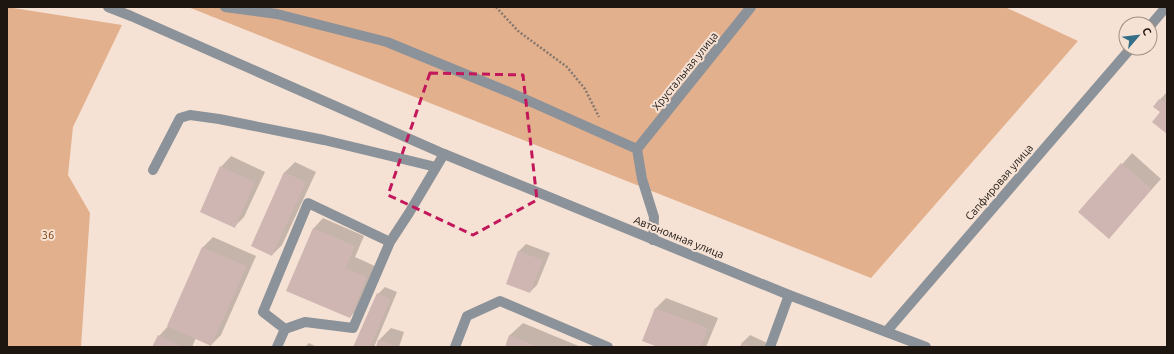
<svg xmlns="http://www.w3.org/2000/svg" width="1174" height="354" font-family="Ubuntu,sans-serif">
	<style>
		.green { fill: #e3b08d }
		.shadow { fill: #0003 }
		.building { fill: #cfb6b3 }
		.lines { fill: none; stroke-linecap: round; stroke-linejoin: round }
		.path { stroke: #84776e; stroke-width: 2.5; stroke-dasharray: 2 2; stroke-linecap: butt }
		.service { stroke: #8b9299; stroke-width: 10 }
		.minor { stroke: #8b9299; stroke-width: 10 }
		.marked { fill: none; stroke: #c2185b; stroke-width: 3; stroke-dasharray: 8 5; stroke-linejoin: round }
		.labels { text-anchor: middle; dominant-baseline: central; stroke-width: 4; stroke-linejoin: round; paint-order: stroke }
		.street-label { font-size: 11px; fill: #1c1510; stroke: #f6e2d4 }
		.park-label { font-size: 11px; fill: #7c410a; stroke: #f6e2d4 }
	</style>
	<rect width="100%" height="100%" fill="#f6e2d4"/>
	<path class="green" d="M7 7 122 25 73 127 68 175 90 213 81 347H7Z
		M188 7H1005L1078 41 871 278Z"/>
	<path class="shadow" d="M1167 92V133L1161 112 1154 106Z
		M1132 153 1161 179 1109 237 1080 212Z
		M231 156 265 172 244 217 234 227 221 167Z
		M295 162 316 172 282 245 272 255 285 172Z
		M323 218 364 236 355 257 377 267 360 307 350 317 313 229Z
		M213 237 256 256 221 335 211 345 196 338 192 347H153L159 336 169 325 203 247Z
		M526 244 550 253 537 285 530 292 507 283 519 251Z
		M385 287 397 292 374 347H354L378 294Z
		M666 298 718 318 706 347H661L644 340 656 308Z
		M523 323 581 347H506L510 335Z
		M391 328 404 332 399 347H377L379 340Z
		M750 335 767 343 765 347H741L743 342Z
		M309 343 317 347H305Z"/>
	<path class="building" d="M1167 98V134L1152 122 1160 112 1153 107 1159 99 1163 102Z
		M1121 163 1152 189 1109 239 1078 212Z
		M220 166 255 182 235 228 200 212Z
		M284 172 306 182 272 256 251 246Z
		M313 228 355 246 346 268 367 277 350 318 286 291Z
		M202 247 247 266 211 346 167 326Z
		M518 251 543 260 530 293 506 284Z
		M377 293 391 299 370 347H353Z
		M655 308 708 328 701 347H658L642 341Z
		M158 335 183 347H152Z
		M509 335 539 347H505Z
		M378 340 392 344 391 347H376Z
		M742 342 753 347H740Z"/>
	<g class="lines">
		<path class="path" d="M496 7 518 31 567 67 585 89 599 117"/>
		<path class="service" d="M225 7 277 14 387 42 509 92 637 149 642 179 654 217 653 240
			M153 170 180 118 190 115 219 119 324 140 436 167
			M285 329 263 312 308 203 390 242
			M277 347 285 329 305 322 353 328 390 242 409 213 444 154
			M455 347 467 316 500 301 608 347
			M770 347 789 295"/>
		<path class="minor" d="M108 7 131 16 444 154 789 295 926 347
			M1150 26 1166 7
			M637 149 751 7
			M886 332 1131 48"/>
	</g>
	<path class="marked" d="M430 73 523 75 537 200 473 235 388 195Z"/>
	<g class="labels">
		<g class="street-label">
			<text transform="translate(685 71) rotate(-51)">Хрустальная улица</text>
			<text transform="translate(999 182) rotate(-49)">Сапфировая улица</text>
			<text transform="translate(679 237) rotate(22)">Автономная улица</text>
		</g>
		<g class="park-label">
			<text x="48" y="235">36</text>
		</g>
	</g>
	<rect width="1174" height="354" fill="none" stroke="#1c1510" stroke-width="16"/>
	<g transform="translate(1138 36) rotate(62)"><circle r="19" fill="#f6e2d4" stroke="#9f9086"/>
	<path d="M0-3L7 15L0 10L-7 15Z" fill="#346e87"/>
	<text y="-6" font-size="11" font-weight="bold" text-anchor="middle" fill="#1c1510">С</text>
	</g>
</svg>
